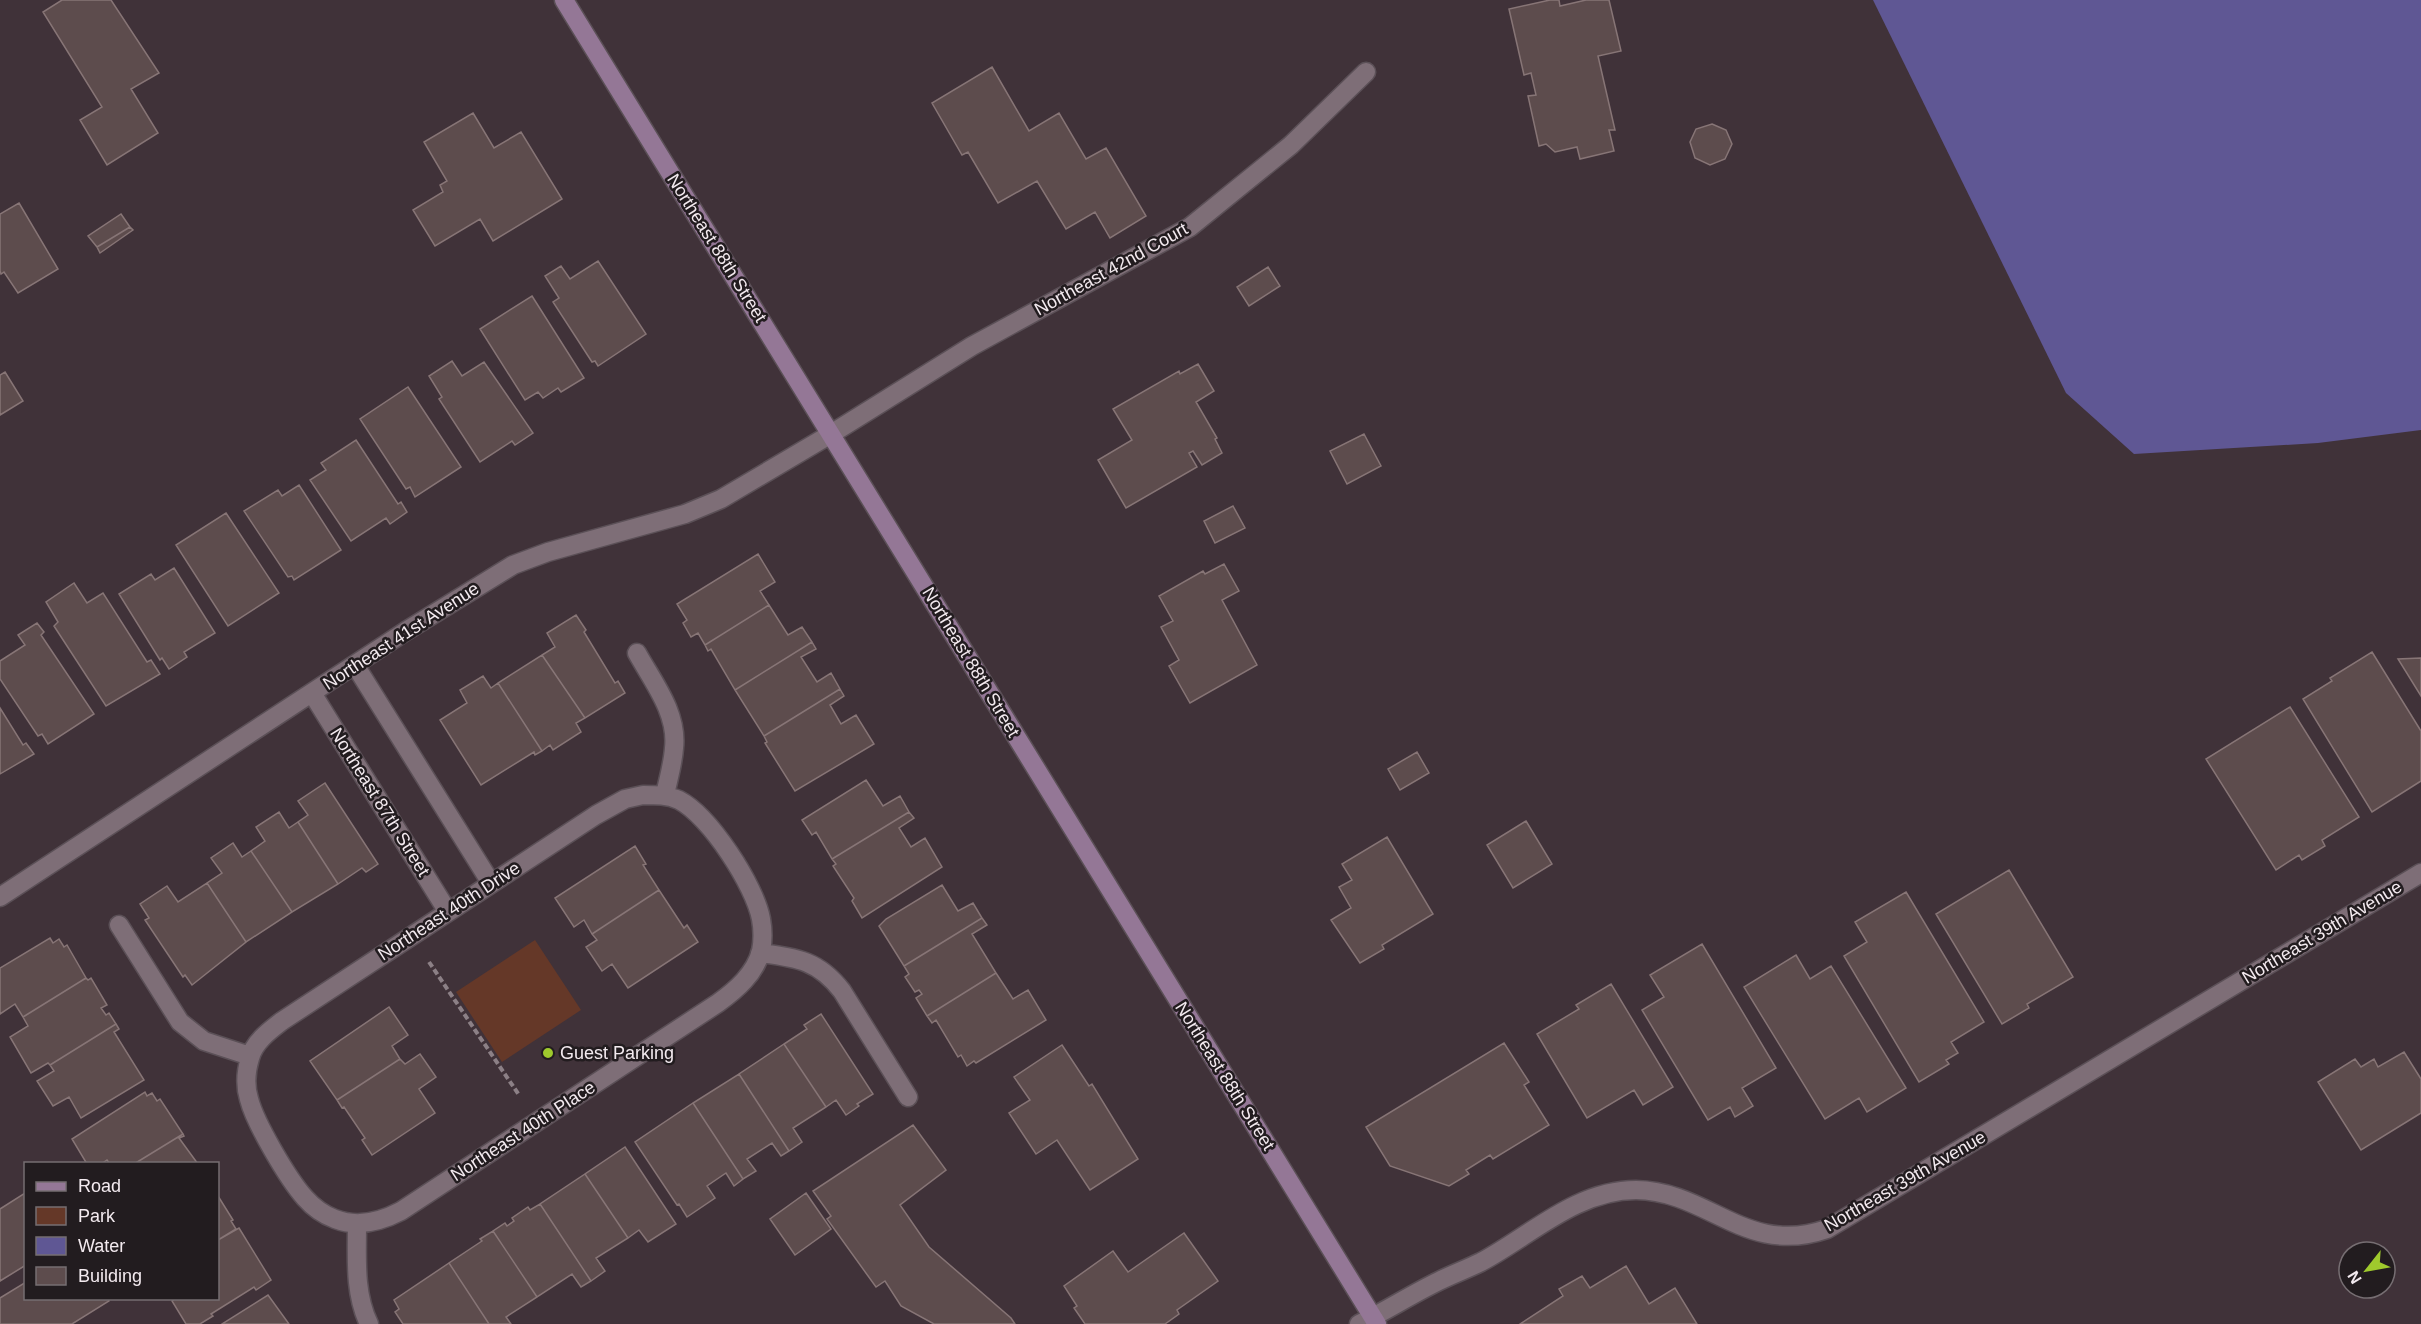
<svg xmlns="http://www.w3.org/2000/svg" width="2421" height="1324" font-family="Arial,sans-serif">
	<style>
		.green { fill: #653828 }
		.water { fill: #5f5794 }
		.building { fill: #5d4c4d; stroke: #877576; stroke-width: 1.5 }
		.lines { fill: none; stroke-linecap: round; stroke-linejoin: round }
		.lane-casing { stroke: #5b5057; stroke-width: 21 }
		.street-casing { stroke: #5b5057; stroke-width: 21 }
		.secondary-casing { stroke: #5b5057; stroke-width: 21 }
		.path { stroke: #8c8086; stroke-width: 4; stroke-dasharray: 6 3; stroke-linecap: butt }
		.lane { stroke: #7e6e77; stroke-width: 18 }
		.street { stroke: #7e6e77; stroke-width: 18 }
		.secondary { stroke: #947796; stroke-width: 18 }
		.poi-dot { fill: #9fca2d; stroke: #221c1f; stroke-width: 2 }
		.labels { text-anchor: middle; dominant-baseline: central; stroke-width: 5; stroke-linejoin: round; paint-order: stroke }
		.street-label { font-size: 18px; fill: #f3eaef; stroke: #221c1f }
		.poi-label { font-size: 18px; fill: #f3eaef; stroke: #221c1f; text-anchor: start }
	</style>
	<rect width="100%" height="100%" fill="#403239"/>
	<path class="green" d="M535 940 581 1010 502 1062 456 992Z"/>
	<path class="water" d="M1873 0H2421V430L2318 443 2134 454 2066 393Z"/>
	<path class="building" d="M62 0H111L159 73 131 89 158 133 107 165 80 120 102 107 43 12Z
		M1550 0H1559L1560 6 1586 0H1609L1621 51 1598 56 1615 130H1609L1614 151 1580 159 1577 147 1555 152 1546 144 1539 146 1528 96 1536 95 1531 73 1524 75 1509 9Z
		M992 67 1029 131 1059 113 1086 159 1106 148 1146 216 1110 238 1095 212 1066 229 1037 181 998 203 968 152 962 155 932 103Z
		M473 113 494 148 521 132 562 199 493 241 480 219 435 246 413 210 443 192 440 185 447 181 424 142Z
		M1712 124 1726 130 1732 144 1725 159 1710 165 1695 158 1690 142 1696 129Z
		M19 203 58 269 18 293 4 272 1 274 0 271V214Z
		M121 214 130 227 97 247 88 236Z
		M130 227 133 230 100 253 97 247Z
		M598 261 646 334 598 366 595 361 592 362 553 302 559 298 545 276 561 266 570 279Z
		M1268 267 1280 286 1249 306 1237 287Z
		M532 296 584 378 561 392 558 388 543 398 538 392 525 400 480 329Z
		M452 361 462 376 484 362 533 433 515 445 512 441 480 462 439 399 442 397 429 376Z
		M1198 364 1214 391 1196 402 1217 438 1215 439 1222 453 1202 465 1193 451 1189 453 1197 467 1126 508 1098 460 1132 440 1113 409 1179 371 1180 374Z
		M5 372 23 401 0 415V375Z
		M408 387 461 467 415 497 410 487 406 489 360 419Z
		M1364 434 1381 466 1347 484 1330 451Z
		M356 440 398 504 401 502 407 512 390 524 386 518 351 541 310 480 326 470 321 463Z
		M299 485 341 550 294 580 292 576 288 577 244 511 278 490 282 496Z
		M1233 506 1245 528 1215 543 1204 521Z
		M226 513 279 593 228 626 176 545Z
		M758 554 775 582 760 591 769 605 705 645 698 633 691 637 683 623 687 620 677 604Z
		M1224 564 1239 591 1222 600 1257 665 1190 703 1169 666 1179 660 1161 627 1173 621 1159 596 1203 571 1205 574Z
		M174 568 215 633 184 652 187 657 169 669 162 658 160 660 119 594 151 574 155 580Z
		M74 583 87 603 103 593 147 662 151 660 160 674 106 706 54 626 58 622 46 602Z
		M769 605 788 635 802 627 812 642 735 690 711 649 708 651 705 645Z
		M576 615 586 630 584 632 615 683 618 681 625 693 585 718 542 655 555 647 547 633Z
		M37 623 44 632 41 635 94 714 48 744 42 734 38 736 0 679V661L25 645 18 635Z
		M812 642 816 649 801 657 817 682 831 673 840 689 764 736 735 690Z
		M2372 652 2421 731V781L2372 812 2303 699 2332 681 2330 678Z
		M542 655 585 718 576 723 581 732 553 750 550 745 542 751 498 683Z
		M2421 658V696L2398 659Z
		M483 676 491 688 498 683 542 751 535 755 534 752 481 785 440 720 467 703 460 690Z
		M840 689 844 696 830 705 841 724 856 715 874 744 795 791 765 743 767 742 764 736Z
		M2290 707 2359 817 2322 840 2325 846 2302 860 2299 855 2276 870 2206 759Z
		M0 708 23 745 26 743 34 754 0 774Z
		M1417 752 1429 773 1400 790 1388 769Z
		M866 780 883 806 900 796 909 812 832 859 816 832 812 835 802 820Z
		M325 783 378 864 366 872 362 868 338 884 298 822 308 815 298 801Z
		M279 812 289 828 298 822 338 884 292 912 251 851 265 841 256 827Z
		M909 812 914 818 899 828 911 847 925 838 942 867 862 918 852 901 854 898 833 866 836 864 832 859Z
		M1526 821 1552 864 1513 888 1487 845Z
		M1387 837 1433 914 1382 945 1384 949 1360 963 1331 920 1351 908 1339 887 1352 880 1342 864Z
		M233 843 242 857 251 851 292 912 246 942 207 883 222 873 211 858Z
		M635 846 646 864 643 865 659 890 592 934 584 920 574 927 555 898Z
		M2009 870 2073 977 2027 1004 2029 1008 2002 1024 1936 914Z
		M207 883 246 942 192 985 185 975 183 977 145 920 149 918 140 904 167 886 178 902Z
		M942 885 958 911 973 903 982 918 904 966 879 926 886 919Z
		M659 890 684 928 687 925 698 942 628 988 612 964 602 971 586 947 597 940 592 934Z
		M1906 892 1984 1022 1951 1042 1958 1053 1946 1060 1949 1064 1919 1082 1844 956 1867 942 1855 922Z
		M982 918 987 925 972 934 996 973 927 1016 916 998 922 994 919 990 915 992 905 977 909 974 904 966Z
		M50 938 53 943 59 939 64 947 67 945 86 978 23 1017 15 1004 0 1014V968Z
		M1702 944 1776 1068 1742 1088 1753 1106 1735 1117 1730 1107 1708 1120 1642 1010 1664 997 1650 975Z
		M1796 955 1810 979 1831 966 1906 1088 1867 1112 1859 1098 1825 1119 1744 987Z
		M996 973 1013 999 1028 990 1046 1020 976 1063 974 1061 967 1066 961 1055 958 1057 936 1020 932 1023 927 1016Z
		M86 978 88 980 91 978 107 1005 101 1008 106 1015 109 1013 116 1024 50 1065 48 1063 31 1073 10 1037 28 1026 23 1017Z
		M1611 984 1673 1087 1643 1105 1634 1090 1587 1118 1537 1034 1579 1009 1576 1005Z
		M389 1007 408 1035 392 1046 400 1059 337 1100 310 1061Z
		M821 1014 873 1094 857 1104 859 1106 846 1115 836 1100 826 1107 784 1044 807 1029 804 1025Z
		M116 1024 119 1029 114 1032 144 1080 81 1118 69 1097 53 1106 37 1081 54 1071 50 1065Z
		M1504 1043 1529 1082 1524 1085 1549 1125 1493 1159 1490 1155 1466 1170 1469 1174 1449 1186 1390 1166 1366 1127Z
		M784 1044 826 1107 793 1128 802 1142 789 1151 739 1074Z
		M1062 1045 1089 1086 1092 1084 1138 1159 1090 1190 1057 1140 1036 1154 1009 1113 1030 1100 1014 1077Z
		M2404 1052 2421 1079V1113L2361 1150 2318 1082 2355 1059 2361 1067 2374 1059 2378 1067Z
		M420 1054 436 1077 419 1089 435 1113 372 1155 362 1140 365 1138 344 1107 342 1108 337 1100 400 1059 405 1064Z
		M739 1074 789 1151 781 1156 772 1143 747 1159 756 1171 743 1179 693 1103Z
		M145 1092 147 1096 152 1093 157 1101 160 1099 183 1134 134 1164H110L107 1160 101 1164H87L72 1139Z
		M693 1103 743 1179 734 1186 726 1173 707 1186 715 1198 687 1217 679 1204 677 1205 635 1142Z
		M913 1125 946 1170 900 1205 929 1247 1011 1318 1015 1324H934L901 1306 885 1281 876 1287 827 1219 831 1216 813 1191Z
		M183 1134 184 1136 179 1138 198 1164H134Z
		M625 1147 676 1224 648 1242 639 1230 628 1238 585 1174Z
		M585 1174 628 1238 596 1258 605 1271 591 1281 540 1204Z
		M25 1193 26 1265 0 1281V1209Z
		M806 1193 831 1229 795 1255 770 1219Z
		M218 1196 233 1220 231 1221 236 1229 218 1240Z
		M540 1204 591 1281 581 1287 572 1274 537 1297 493 1231 505 1223 507 1226 514 1221 512 1218 528 1207 530 1210Z
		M239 1228 271 1280 256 1290 254 1287 211 1314 213 1316 200 1324H186L172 1301 176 1298H218V1240Z
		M493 1231 537 1297 506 1317 511 1324H489L449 1263 482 1241 480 1239Z
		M1184 1233 1218 1281 1177 1310 1179 1314 1165 1324H1085L1074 1308 1077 1306 1064 1286 1113 1251 1128 1272Z
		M449 1263 489 1324H403L395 1312 399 1309 394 1300Z
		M1626 1266 1649 1304 1675 1288 1697 1324H1520L1563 1296 1559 1289 1582 1276 1590 1288Z
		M26 1282V1298H108L109 1301 72 1324H0V1298Z
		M268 1295 289 1324H222Z"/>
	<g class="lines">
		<defs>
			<path id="lane" d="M831 434 972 346 1190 227 1291 145 1366 72"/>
			<path id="street" d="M637 653C653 682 678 713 674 748 673 764 668 780 665 795
				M355 665 491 883
				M312 693 448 912
				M643 795C656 795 668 795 679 800 710 816 755 886 761 919 763 930 763 941 761 951 755 974 736 990 718 1003L401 1211C380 1222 358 1228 335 1219 324 1215 313 1207 305 1198 288 1179 255 1123 249 1099 245 1086 246 1071 250 1058 254 1042 269 1031 282 1021L596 815 625 799Z
				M0 897 406 631 513 565 548 552 685 514 721 499 831 434
				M119 925 180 1022 204 1041 250 1056
				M760 953C797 958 818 960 842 991L908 1097
				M357 1224C357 1258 354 1293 369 1324
				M1359 1324C1386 1311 1412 1294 1439 1281 1453 1274 1467 1269 1481 1262 1530 1236 1576 1190 1636 1190 1709 1191 1746 1257 1827 1229L2421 873"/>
			<path id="secondary" d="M564 0 1377 1324"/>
		</defs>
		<use href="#lane" class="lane-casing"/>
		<use href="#street" class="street-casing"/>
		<use href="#secondary" class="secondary-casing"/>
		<path class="path" d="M429 962 519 1095"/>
		<use href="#lane" class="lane"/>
		<use href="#street" class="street"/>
		<use href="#secondary" class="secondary"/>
	</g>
	<circle class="poi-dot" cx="548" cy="1053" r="6"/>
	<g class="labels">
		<g class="street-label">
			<text transform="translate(717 248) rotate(58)">Northeast 88th Street</text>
			<text transform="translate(1111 269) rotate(-29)">Northeast 42nd Court</text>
			<text transform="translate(401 636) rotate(-33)">Northeast 41st Avenue</text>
			<text transform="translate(971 662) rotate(59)">Northeast 88th Street</text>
			<text transform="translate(380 802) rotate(58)">Northeast 87th Street</text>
			<text transform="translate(449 911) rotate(-33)">Northeast 40th Drive</text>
			<text transform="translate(2322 932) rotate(-31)">Northeast 39th Avenue</text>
			<text transform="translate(1225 1076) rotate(58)">Northeast 88th Street</text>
			<text transform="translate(523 1131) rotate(-33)">Northeast 40th Place</text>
			<text transform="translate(1905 1181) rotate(-30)">Northeast 39th Avenue</text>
		</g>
		<g class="poi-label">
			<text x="560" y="1053">Guest Parking</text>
		</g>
	</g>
	<rect x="24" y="1162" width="195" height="138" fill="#221c1f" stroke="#766e72" stroke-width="1.5"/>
	<rect x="36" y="1182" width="30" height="9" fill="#947796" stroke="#766e72" stroke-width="1.5"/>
	<text x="78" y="1192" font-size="18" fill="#f3eaef">Road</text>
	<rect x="36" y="1207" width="30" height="18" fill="#653828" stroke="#766e72" stroke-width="1.5"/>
	<text x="78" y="1222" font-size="18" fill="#f3eaef">Park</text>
	<rect x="36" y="1237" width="30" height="18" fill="#5f5794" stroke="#766e72" stroke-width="1.5"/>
	<text x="78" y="1252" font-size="18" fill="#f3eaef">Water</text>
	<rect x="36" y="1267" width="30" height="18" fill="#5d4c4d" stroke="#766e72" stroke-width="1.5"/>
	<text x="78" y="1282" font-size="18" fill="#f3eaef">Building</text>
	<g transform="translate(2367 1270) rotate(239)"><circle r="28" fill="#221c1f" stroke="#766e72" stroke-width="1.5"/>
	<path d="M0-4.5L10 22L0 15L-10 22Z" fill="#9fca2d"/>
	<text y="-9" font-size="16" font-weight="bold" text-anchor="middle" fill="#f3eaef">N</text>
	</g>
</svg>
